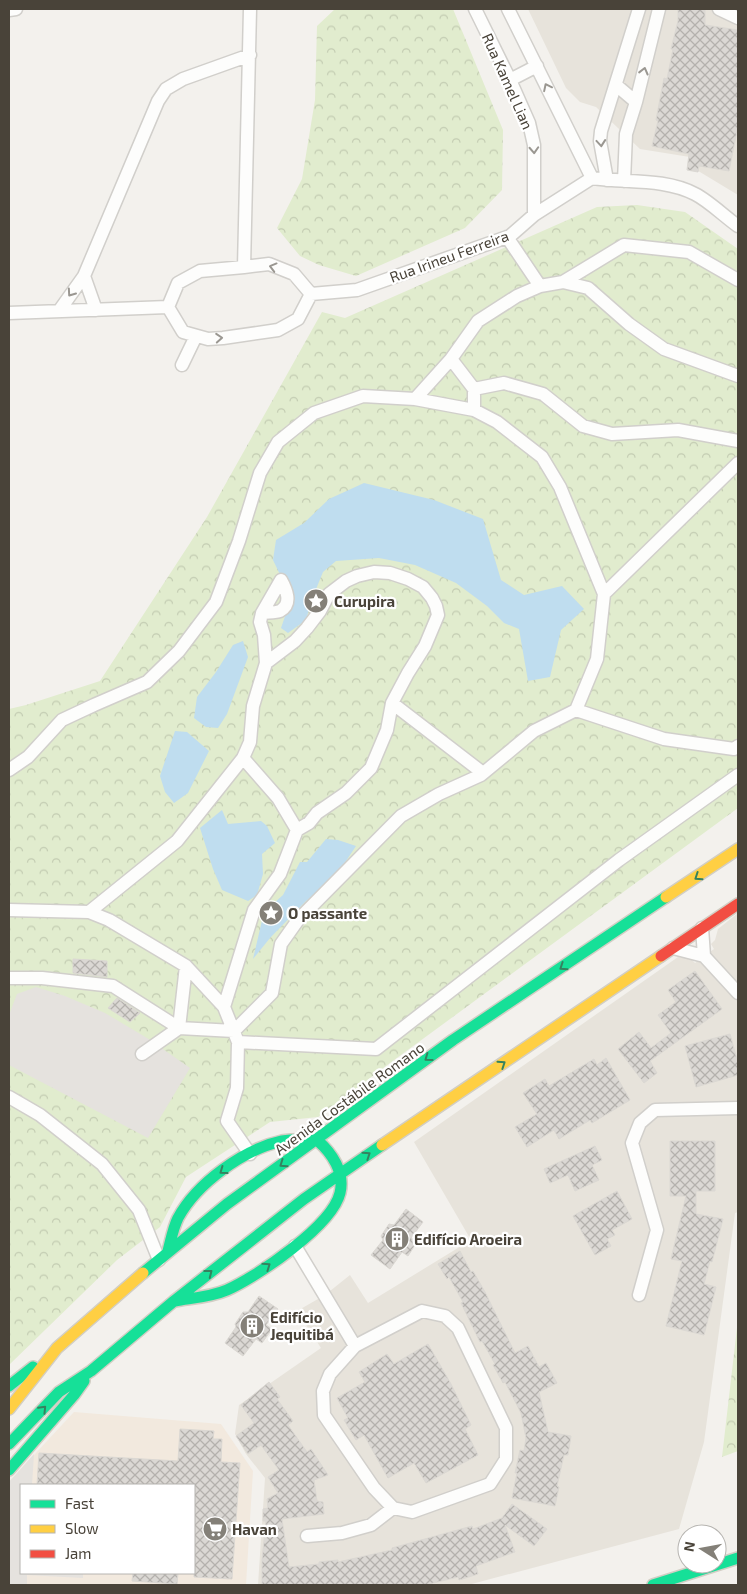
<svg xmlns="http://www.w3.org/2000/svg" width="747" height="1594" font-family="'Exo 2',sans-serif">
	<style>
		.residential { fill: #e7e3db }
		.commercial { fill: #f2e9de; fill-rule: evenodd }
		.forest { fill: url(#forest-crowns) }
		.parking { fill: #e5e2de }
		.water { fill: #bfddef }
		.building { fill: url(#building-cross-hatch); stroke: #dbd8d3 }
		.lines { fill: none; stroke-linecap: round; stroke-linejoin: round }
		.street-casing { stroke: #d1cfcb; stroke-width: 15 }
		.fast-casing { stroke: #d2cec4; stroke-width: 14 }
		.slow-casing { stroke: #d2cec4; stroke-width: 14 }
		.jam-casing { stroke: #d2cec4; stroke-width: 14 }
		.street { stroke: #fdfdfc; stroke-width: 12 }
		.fast { stroke: #16e098; stroke-width: 11 }
		.slow { stroke: #ffcf43; stroke-width: 11 }
		.jam { stroke: #f24e42; stroke-width: 11 }
		.oneway { stroke: #9a9791 }
		.oneway2 { stroke: #35825f }
		.labels { text-anchor: middle; dominant-baseline: central; stroke-width: 4.5; stroke-linejoin: round; paint-order: stroke }
		.street-label { font-size: 15px; fill: #494339; stroke: #fff }
		.poi-label { font-size: 15px; font-weight: bold; fill: #494339; stroke: #fff; text-anchor: start }
	</style>
	<defs>
		<pattern id="forest-crowns" width="20" height="18" patternUnits="userSpaceOnUse" patternTransform="scale(1.25)"><rect width="20" height="18" fill="#e1ecce"/><path d="M2 6a3 3 0 1 1 6 0M12 15a3 3 0 1 1 6 0" fill="none" stroke="#c3ccb2"/></pattern>
		<pattern id="building-cross-hatch" width="8" height="8" patternUnits="userSpaceOnUse" patternTransform="scale(1.25)"><rect width="8" height="8" fill="#dbd8d4"/><path d="M0 0l8 8M0 8l8-8" fill="none" stroke="#b4b1ad"/></pattern>
	</defs>
	<rect width="100%" height="100%" fill="#f3f1ed"/>
	<path class="residential" d="M528 9H738V195L695 169 696 158 640 149 596 107 580 102 566 88Z
		M738 913V1212L735 1213 704 1442 679 1529 468 1585H258L265 1478 246 1454 235 1434 239 1405 321 1348 297 1311 325 1295 350 1275 368 1303 471 1240 414 1142 678 957 691 959 695 963 714 949 711 944 715 940 718 929Z"/>
	<path class="commercial" d="M74 1412 221 1424 253 1471 246 1585H9V1482ZM21 1485H194V1573H21Z"/>
	<path class="forest" d="M335 9H453L503 130 502 190 465 228 356 276 319 265 300 256 277 228 302 179 315 100 317 26Z
		M637 205 685 212 738 249V808L390 1063 318 1117 270 1122 186 1177 160 1227 117 1260 9 1365V709L26 705 100 681 207 517 322 312 345 318 597 207Z
		M738 1319V1451L722 1457Z"/>
	<path class="parking" d="M36 987 65 996 105 1013 147 1038 190 1068 148 1138 9 1065V1015L17 994Z
		M34 1454 32 1485H21V1573H83V1578L27 1575V1585H9V1482Z"/>
	<path class="water" d="M364 483 434 500 483 519 501 580 524 595 562 586 584 609 561 630 550 677 528 681 519 629 504 623 487 606 456 583 415 565 379 558 336 561 323 572 312 599 306 620 288 633 281 628 293 593 284 583 273 560 276 540 304 523 329 499Z
		M243 641 248 657 227 714 218 728 206 727 194 718 197 697 216 672 233 645Z
		M175 731 187 732 209 751 188 793 174 803 165 792 160 776Z
		M222 810 228 824 261 821 267 826 275 843 262 854 263 874 257 895 248 901 222 890 213 869 200 828Z
		M326 839 338 840 356 846 334 879 306 901 270 938 253 959 264 912 283 895 300 862H307Z"/>
	<path class="building" d="M678 9H705V25L738 30V126L729 171 699 166 698 172 687 170 689 154 652 146 658 121 656 120 664 78 667 79 673 49H671L678 21Z
		M73 959 107 961V977L73 973Z
		M695 971 722 1009 650 1061 657 1073 644 1083 618 1049 639 1032 651 1048 671 1033 658 1015 676 1002 668 990Z
		M117 998 140 1013 130 1022 108 1008Z
		M730 1034 738 1063V1075L696 1087 685 1046Z
		M606 1058 630 1100 592 1123 590 1120 559 1139 554 1130 527 1147 515 1127 537 1114 523 1093 545 1079 549 1086 594 1059 597 1065Z
		M670 1141H715V1191H696V1214L723 1219 712 1262 710 1261 704 1284 716 1287 704 1335 666 1326 682 1261 671 1259 686 1196H670Z
		M595 1146 602 1160 592 1165 599 1180 575 1191 568 1175 550 1183 544 1169Z
		M617 1191 632 1219 612 1230 615 1235 607 1239 611 1246 595 1255 573 1216Z
		M406 1209 423 1222 411 1238 417 1242 408 1256 402 1252 390 1269 371 1255 383 1240 381 1236 389 1224 394 1225Z
		M460 1251 471 1272 473 1271 485 1292 515 1353 528 1346 539 1367 546 1363 557 1383 539 1392 548 1432 571 1436 568 1455H564L557 1486 559 1487 555 1506 512 1498 517 1473H515L520 1450 524 1451 526 1438 521 1413 505 1382 503 1383 493 1365 495 1364 482 1341 480 1342 461 1303 463 1302 449 1277 447 1279 438 1264Z
		M259 1296 278 1309 266 1325 272 1329 262 1343 256 1339 243 1356 225 1343 236 1327 235 1324 243 1312H248Z
		M428 1344 451 1384 471 1425 465 1429 478 1455 426 1483 414 1463 388 1478 364 1435 356 1440 344 1420 348 1418 337 1398 365 1382 359 1372 387 1354 394 1364Z
		M269 1382 280 1397 277 1399 293 1421 288 1425 307 1452 311 1449 328 1475 314 1480 317 1501 323 1502 324 1514 282 1519 289 1567 319 1564V1562L338 1560V1562L392 1550V1548L472 1526 473 1529 502 1518 512 1504 547 1529 534 1546 505 1525 515 1552 476 1566 478 1574 459 1580 458 1577 425 1585H262V1560L266 1521H263V1509L268 1508 267 1499 278 1493 268 1477 279 1470 261 1445 248 1454 236 1436 254 1423 241 1405Z
		M180 1429 214 1431 213 1439H222L221 1462 240 1463 232 1579 194 1577V1485H37L39 1453 178 1461Z
		M133 1573H178L177 1584 132 1581Z"/>
	<g class="lines">
		<defs>
			<path id="street" d="M475 9 510 80 529 123 534 145V215
				M508 9 592 178
				M719 9 738 18
				M9 10 16 9
				M510 80 537 66
				M616 85 636 102
				M607 180 600 141 601 131 639 9
				M624 181 626 134 636 102 659 9
				M244 267 250 9
				M84 276 96 310
				M563 282 588 288 629 324 664 349 738 376
				M540 286 563 282 624 245 689 252 738 280
				M311 294 357 290 510 236 534 215 592 178C626 183 664 178 695 194 709 201 725 217 738 226
				M168 307 183 332 208 339 223 338 278 330 298 319 311 294
				M168 307 178 283 200 271 244 267 269 264 294 274 311 294
				M59 311 84 276 158 101 166 89 183 79 250 55
				M9 313 168 307
				M451 359 474 389V410
				M182 365 196 336
				M474 389 504 383 543 394 583 426 612 434 678 430 738 441
				M415 399 451 359 478 321 517 296 540 286 507 237
				M374 572 390 573 408 579 423 587 432 598 436 606 438 615 425 646 408 673 392 703 387 730 371 768 346 793 317 813 309 823 297 830 278 798 243 758 250 742 253 706 266 663 295 641 307 628 320 611 329 594 346 581 357 576Z
				M604 594 738 463
				M262 613C267 612 275 613 280 611 293 604 286 589 281 580L262 613 260 622 264 635 266 663
				M392 703 483 773
				M576 710 664 739 734 749 738 746
				M243 758 177 841 89 912 109 920 186 966 224 1007 254 910 280 874 297 830
				M9 770 28 757 62 720 94 705 147 682 179 651 216 602 239 541 260 473 278 442 314 413 363 396 415 399 474 410 497 422 542 457 560 487 604 594 597 659 576 710 534 731 481 775 439 794 401 816 298 920 281 944 272 993 234 1031 179 1028 113 986 42 978H9
				M9 910 89 912
				M702 928 704 956
				M673 948 704 956 738 993
				M224 1007 238 1042 237 1088 227 1121 250 1154
				M238 1042 376 1049 619 860 738 775
				M142 1054 179 1028 186 966
				M9 1097 40 1115 102 1164 139 1210 159 1260
				M295 1246 355 1346
				M639 1295 657 1230 632 1143 640 1123 655 1110 738 1108
				M422 1311 445 1316 458 1328 506 1428V1459L490 1484 412 1512 393 1508 374 1488 324 1415 323 1391 330 1374 355 1346Z
				M307 1536 342 1533 371 1525 393 1508"/>
			<path id="fast" d="M168 1251C171 1240 173 1228 178 1218 197 1183 244 1149 282 1141 294 1139 305 1140 317 1140 332 1153 345 1172 340 1193 332 1226 258 1276 227 1290 211 1297 192 1298 175 1301
				M143 1273 227 1204 453 1040 666 897
				M9 1386 33 1367
				M9 1444 59 1392 91 1371 174 1301 304 1199 382 1145
				M9 1470 74 1395 84 1381
				M653 1585 738 1558"/>
			<path id="slow" d="M666 897 738 849
				M382 1145 661 956
				M9 1409 57 1348 143 1273"/>
			<path id="jam" d="M661 956 738 904"/>
		</defs>
		<use href="#street" class="street-casing"/>
		<use href="#fast" class="fast-casing"/>
		<use href="#slow" class="slow-casing"/>
		<use href="#jam" class="jam-casing"/>
		<use href="#street" class="street"/>
		<use href="#fast" class="fast"/>
		<use href="#slow" class="slow"/>
		<use href="#jam" class="jam"/>
	</g>
	<defs><path id="oneway-chevron" d="M-2-3.5L2.5 0L-2 3.5" fill="none" stroke-width="1.6" stroke-linecap="round" stroke-linejoin="round" transform="scale(1.25)"/></defs>
	<g class="oneway">
		<use href="#oneway-chevron" transform="translate(644 71) rotate(-76)"/>
		<use href="#oneway-chevron" transform="translate(547 87) rotate(-116)"/>
		<use href="#oneway-chevron" transform="translate(601 143) rotate(85)"/>
		<use href="#oneway-chevron" transform="translate(534 150) rotate(87)"/>
		<use href="#oneway-chevron" transform="translate(273 267) rotate(-165)"/>
		<use href="#oneway-chevron" transform="translate(71 293) rotate(125)"/>
		<use href="#oneway-chevron" transform="translate(219 338) rotate(-4)"/>
	</g>
	<g class="oneway2">
		<use href="#oneway-chevron" transform="translate(698 877) rotate(146)"/>
		<use href="#oneway-chevron" transform="translate(563 967) rotate(146)"/>
		<use href="#oneway-chevron" transform="translate(428 1058) rotate(144)"/>
		<use href="#oneway-chevron" transform="translate(502 1064) rotate(-34)"/>
		<use href="#oneway-chevron" transform="translate(367 1155) rotate(-34)"/>
		<use href="#oneway-chevron" transform="translate(283 1164) rotate(145)"/>
		<use href="#oneway-chevron" transform="translate(223 1171) rotate(144)"/>
		<use href="#oneway-chevron" transform="translate(267 1266) rotate(-35)"/>
		<use href="#oneway-chevron" transform="translate(209 1273) rotate(-38)"/>
		<use href="#oneway-chevron" transform="translate(43 1409) rotate(-46)"/>
	</g>
	<defs>
		<symbol id="sight-disc" viewBox="-11 -11 22 22"><circle r="9.5" fill="#848078" stroke="#fff"/><path d="M0-6L1.8-2.2L6-1.7L2.9 1.2L3.7 5.4L0 3.3L-3.7 5.4L-2.9 1.2L-6-1.7L-1.8-2.2Z" fill="#fff"/></symbol>
		<symbol id="building-disc" viewBox="-11 -11 22 22"><circle r="9.5" fill="#848078" stroke="#fff"/><path d="M-4-6H4V6H1V3H-1V6H-4ZM-2.5-4.3h1.7v1.8h-1.7ZM.8-4.3h1.7v1.8H.8ZM-2.5-1h1.7V.8h-1.7ZM.8-1h1.7V.8H.8Z" fill="#fff"/></symbol>
		<symbol id="supermarket-disc" viewBox="-11 -11 22 22"><circle r="9.5" fill="#848078" stroke="#fff"/><path d="M-6-5.5h2.5l.6 2H6L4.5 2H-2.5L-4.4-4H-6ZM-1.5 3.2a1.3 1.3 0 1 0 .1 0ZM3 3.2a1.3 1.3 0 1 0 .1 0Z" fill="#fff"/></symbol>
	</defs>
	<g fill-rule="evenodd">
		<use href="#sight-disc" x="302" y="587" width="28" height="28"/>
		<use href="#sight-disc" x="257" y="899" width="28" height="28"/>
		<use href="#building-disc" x="383" y="1225" width="28" height="28"/>
		<use href="#building-disc" x="238" y="1312" width="28" height="28"/>
		<use href="#supermarket-disc" x="201" y="1515" width="28" height="28"/>
	</g>
	<g class="labels">
		<g class="street-label">
			<text transform="translate(508 81) rotate(66)">Rua Kamel Lian</text>
			<text transform="translate(449 256) rotate(-20)">Rua Irineu Ferreira</text>
			<text transform="translate(349 1098) rotate(-36)">Avenida Costábile Romano</text>
		</g>
		<g class="poi-label">
			<text x="334" y="601">Curupira</text>
			<text x="288" y="913">O passante</text>
			<text x="414" y="1239">Edifício Aroeira</text>
			<text x="270" y="1317">Edifício<tspan x="270" dy="17">Jequitibá</tspan></text>
			<text x="232" y="1529">Havan</text>
		</g>
	</g>
	<rect width="747" height="1594" fill="none" stroke="#494339" stroke-width="20"/>
	<rect x="20" y="1484" width="175" height="90" fill="#ffffff" stroke="#b6b4b0"/>
	<rect x="30" y="1500" width="25" height="8" fill="#16e098" stroke="#b6b4b0"/>
	<text x="65" y="1509" font-size="15" fill="#494339">Fast</text>
	<rect x="30" y="1525" width="25" height="8" fill="#ffcf43" stroke="#b6b4b0"/>
	<text x="65" y="1534" font-size="15" fill="#494339">Slow</text>
	<rect x="30" y="1550" width="25" height="8" fill="#f24e42" stroke="#b6b4b0"/>
	<text x="65" y="1559" font-size="15" fill="#494339">Jam</text>
	<g transform="translate(702 1549) rotate(281)"><circle r="24" fill="#ffffff" stroke="#b6b4b0"/>
	<path d="M0-4L9 19L0 12L-9 19Z" fill="#848078"/>
	<text y="-8" font-size="14" font-weight="bold" text-anchor="middle" fill="#494339">N</text>
	</g>
</svg>
